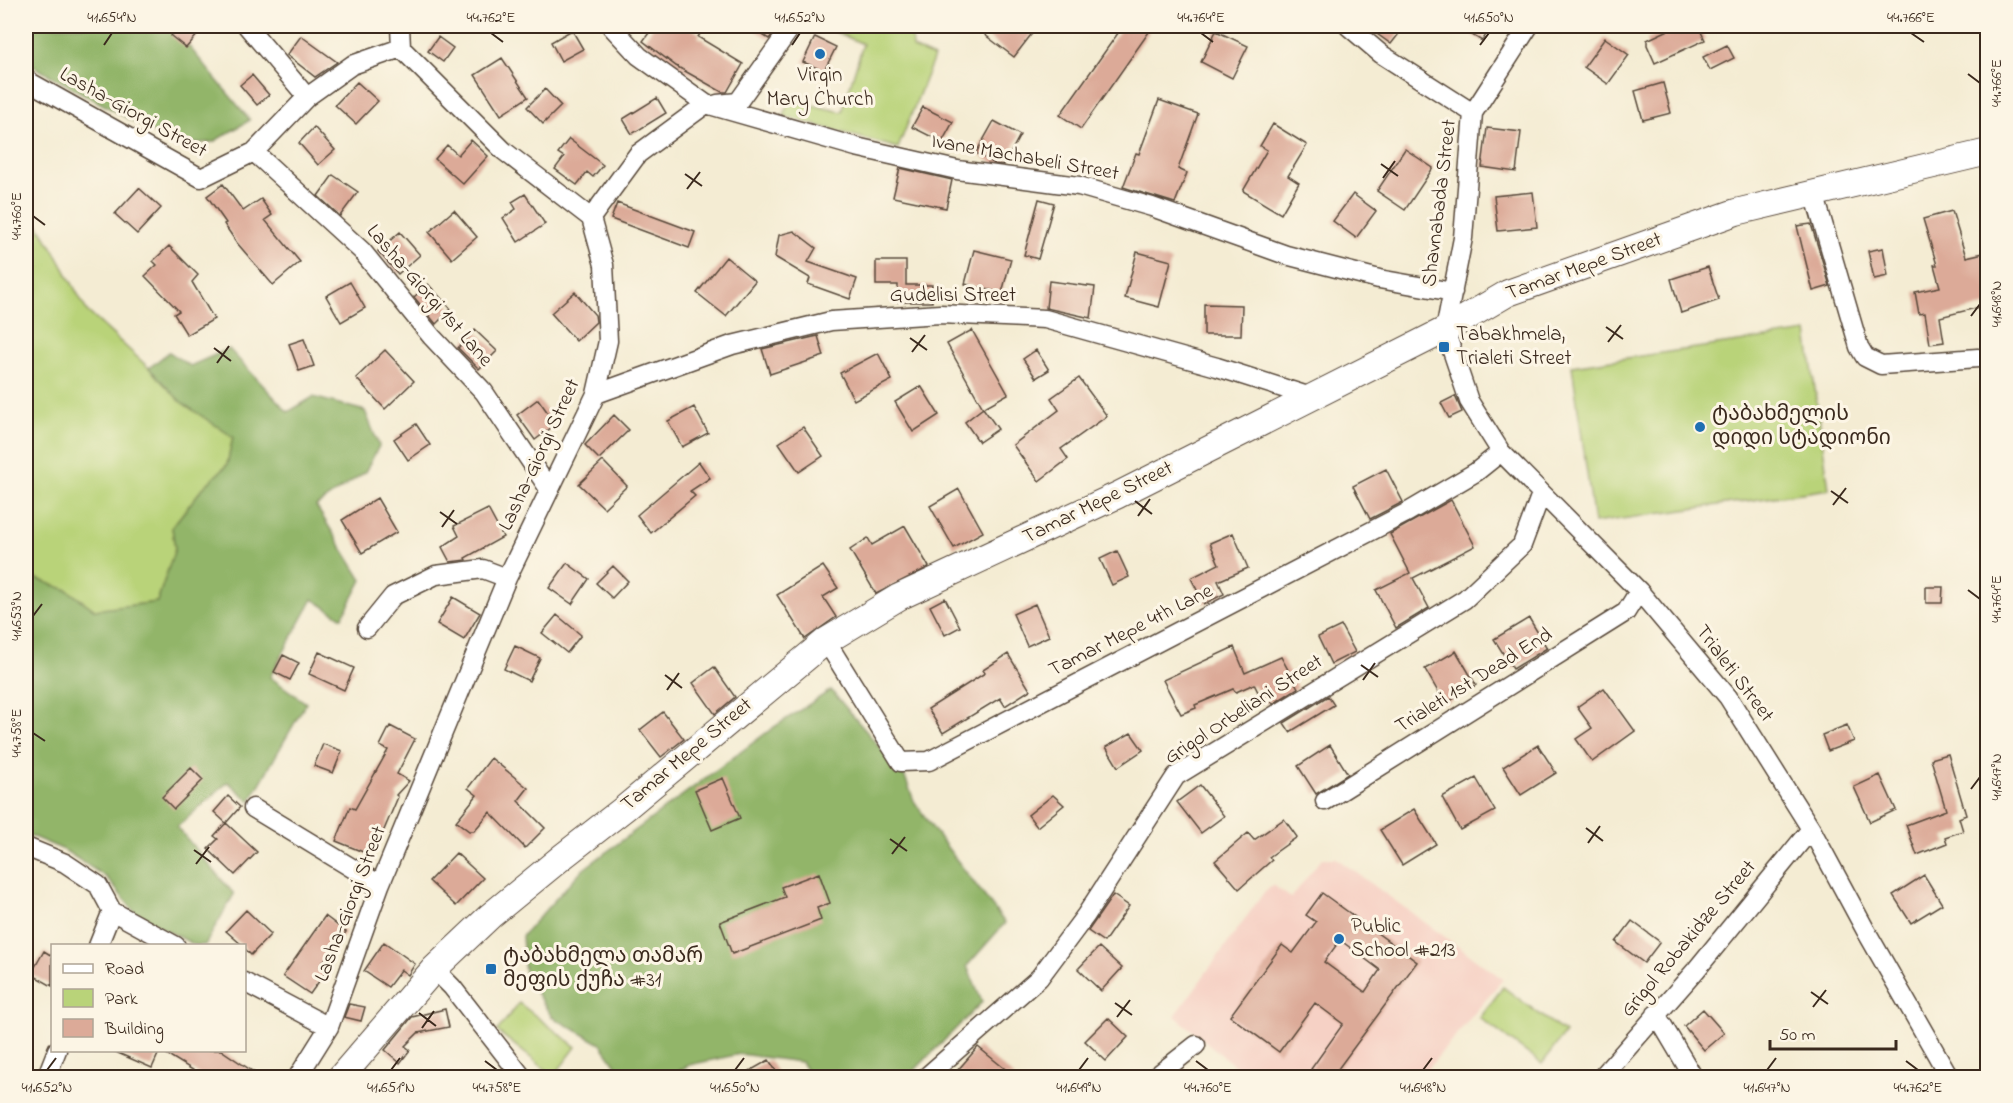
<svg xmlns="http://www.w3.org/2000/svg" width="2013" height="1103" font-family="'Indie Flower','Noto Sans Georgian',sans-serif">
	<style>
		.built { fill: #f6d1c5 }
		.green { fill: #b9d379; stroke: #7a7e4c; stroke-width: 1.5 }
		.forest { fill: #92b569; stroke: #667044; stroke-width: 1.5 }
		.building { fill: #dcaa98; fill-rule: evenodd }
		.lines { fill: none; stroke-linecap: round; stroke-linejoin: round }
		.street-casing { stroke: #574739; stroke-width: 21 }
		.secondary-casing { stroke: #574739; stroke-width: 28 }
		.street { stroke: #fff; stroke-width: 18 }
		.secondary { stroke: #fff; stroke-width: 26 }
		.ticks { fill: none; stroke: #3b2a1e; stroke-width: 2 }
		.poi-dot { fill: #1f6fb2; stroke: #fcf5e5; stroke-width: 2 }
		.labels { text-anchor: middle; dominant-baseline: central; stroke-width: 6; stroke-linejoin: round; paint-order: stroke }
		.poi-label { font-size: 21px; fill: #3b2a1e; stroke: #fcf5e5; text-anchor: start }
		.street-label { font-size: 21px; fill: #3b2a1e; stroke: #fcf5e5 }
		.neatline { fill: none; stroke: #3b2a1e; stroke-width: 2 }
		.ticks-label { font-size: 15px; text-anchor: middle; fill: #3b2a1e }
	</style>
	<rect width="100%" height="100%" fill="#fcf5e5"/>
	<filter id="ink" filterUnits="userSpaceOnUse"><feTurbulence type="fractalNoise" baseFrequency=".0167" numOctaves="2"/><feDisplacementMap in="SourceGraphic" scale="12" xChannelSelector="R" yChannelSelector="G"/><feConvolveMatrix kernelMatrix="1 2 1 2 8 2 1 2 1" color-interpolation-filters="sRGB"/></filter>
	<filter id="wash" filterUnits="userSpaceOnUse"><feTurbulence type="fractalNoise" baseFrequency=".008" numOctaves="4" result="noise"/><feDisplacementMap in="SourceGraphic" scale="24" xChannelSelector="R" yChannelSelector="G"/><feGaussianBlur stdDeviation="1.35" result="paint"/><feColorMatrix in="noise" values="0 0 0 0 0 0 0 0 0 0 0 0 0 0 0 0 0 1.4 0 .05"/><feComposite in="paint" operator="in"/></filter>
	<g filter="url(#wash)">
		<rect width="100%" height="100%" fill="#f4ecd3"/>
		<path class="built" d="M1322 858H1336L1503 979 1421 1077H1248L1175 1016 1265 891 1273 885 1291 898Z"/>
		<path class="green" d="M822 26H911L913 48 934 57 898 148 784 116 789 100 842 112 863 44Z
			M26 206 55 252 87 311 149 368 181 402 233 437 227 465 202 489 172 527 175 549 157 602 95 610 67 590 26 575Z
			M1807 332 1829 489 1594 523 1572 366Z
			M1503 987 1565 1033 1542 1064 1480 1018Z
			M519 1003 576 1047 554 1076 497 1031Z"/>
		<path class="forest" d="M26 26H172L250 120 213 142 176 145 26 62Z
			M229 349 288 412 313 397 365 411 379 446 365 472 316 506 362 580 342 618 313 599 270 677 306 703 250 801 228 782 177 827 234 894 205 945H195L137 915 106 877 64 850 26 834V575L67 590 95 610 157 602 175 549 172 527 202 489 227 465 233 437 181 402 149 368 169 352 190 366Z
			M831 690 905 777 914 801 933 829 1005 923 967 966 982 1002 907 1078 811 1077 801 1062 740 1054 689 1065 669 1077H624L601 1044 552 1017 525 975 522 936 581 871 774 727Z"/>
		<g id="blocks">
			<path class="building" d="M179 26H205L186 48 171 36Z
				M654 26H688L700 34 698 37 743 64 727 92H722L676 66 643 41Z
				M748 26H779L769 39Z
				M993 26H1026L1034 31 1014 57 985 35Z
				M1123 26H1141L1149 32 1081 129 1060 115Z
				M1366 26H1405L1391 44Z
				M1457 26H1492L1482 41Z
				M1677 26H1698L1705 40 1655 63 1647 45V40Z
				M572 30 583 49 561 61 551 42Z
				M1216 31 1248 46 1232 78 1201 62Z
				M301 36 337 62 315 77 287 55Z
				M438 37 453 48 443 62 428 51Z
				M815 37 836 47 824 71 803 62Z
				M1605 38 1629 55 1608 84 1584 67Z
				M1727 45 1734 58 1710 70 1703 57Z
				M502 58 528 97 501 115 475 75Z
				M252 75 269 95 257 105 240 85Z
				M357 82 378 101 356 124 335 105Z
				M1663 83 1671 113 1643 120 1635 91Z
				M545 89 561 106 543 124 527 107Z
				M657 98 666 113 632 134 623 119Z
				M1159 100 1198 114 1178 169 1187 173 1175 203 1123 187 1136 153 1139 154Z
				M923 107 953 122 942 142 912 127Z
				M994 121 1020 135 1004 165 995 164 976 153Z
				M1273 124 1307 145 1288 176 1299 183 1281 214 1243 191 1267 150 1260 146Z
				M314 127 335 150 318 165 299 143Z
				M1487 128 1521 132 1516 172 1482 167Z
				M569 139 603 165 593 177 587 172 577 185 555 169 564 157 558 153Z
				M471 140 488 156 463 184 435 159 447 145 458 155Z
				M1405 149 1433 168 1405 210 1377 191Z
				M900 168 952 180 946 208 893 197Z
				M333 175 358 192 340 216 318 196Z
				M223 184 243 211 261 199 272 215 265 220 300 262 273 285 237 243 224 224 226 223 207 196Z
				M139 188 161 208 137 234 115 214Z
				M1533 192 1537 227 1498 231 1494 196Z
				M525 194 545 224 518 242 503 218 516 209 512 202Z
				M1353 194 1376 211 1356 238 1333 221Z
				M1039 199 1054 203 1038 259 1024 255Z
				M617 203 695 232 689 248 611 219Z
				M454 210 477 237 452 259 429 232Z
				M1952 211 1966 257 1988 252V305L1940 317 1944 342 1930 344 1925 313 1919 314 1915 292 1940 287 1934 265H1937L1923 219Z
				M1811 224 1830 286 1813 291 1797 226Z
				M794 231 816 248 808 262 857 279 850 299 808 284 810 278 775 257 779 235Z
				M400 232 420 255 398 274 378 251Z
				M169 246 198 275 192 282 214 319 187 335 174 314 179 311 145 276 157 265 153 261Z
				M1883 248 1888 276 1874 279 1868 251Z
				M974 250 1011 259 1002 293 965 284Z
				M1137 252 1171 261 1159 307 1125 298Z
				M726 257 755 281 726 316 697 293Z
				M876 261H906V285H932V302H898V285H876Z
				M1708 267 1719 300 1681 313 1671 279Z
				M1049 281 1095 287 1091 318 1046 308Z
				M350 282 365 308 341 322 326 296Z
				M428 284 451 309 436 324 414 297Z
				M575 292 595 315 596 322 576 341 551 313Z
				M1204 304 1242 305 1241 335H1204Z
				M475 330 497 351 479 369 458 348Z
				M972 330 1008 394 983 408 947 344Z
				M818 336 824 356 770 374 762 349Z
				M304 339 314 366 299 371 289 344Z
				M385 350 414 381 385 409 356 378Z
				M1036 350 1049 370 1036 378 1023 359Z
				M878 353 892 380 854 400 840 373Z
				M1079 378 1107 416 1061 449 1068 459 1039 481 1013 445 1059 410 1051 398Z
				M921 386 939 415 913 432 895 402Z
				M1455 396 1462 412 1449 418 1441 403Z
				M538 399 556 424 535 440 517 415Z
				M694 407 708 433 682 447 668 421Z
				M983 408 998 429 979 442 965 422Z
				M614 415 629 430 599 459 585 445Z
				M416 424 430 445 408 460 394 439Z
				M803 427 823 456 799 472 779 443Z
				M603 461 627 486 604 508 579 484Z
				M699 462 710 478 690 491 695 496 651 533 637 515Z
				M1386 469 1403 502 1370 519 1353 486Z
				M959 489 983 532 954 548 930 506Z
				M377 498 397 532 362 553 342 520Z
				M1451 500 1475 546 1413 578 1429 608 1396 628 1376 590 1410 573 1390 534Z
				M488 509 503 537 465 558 466 560 450 562 442 547 459 536 454 526Z
				M905 526 929 567 876 594 850 550 868 538 872 545Z
				M1233 533 1248 568 1218 581 1224 594 1204 604 1191 578 1219 564 1210 543Z
				M1117 551 1129 577 1112 585 1100 559Z
				M567 563 589 579 572 604 549 588Z
				M613 566 628 581 612 598 596 583Z
				M823 566 838 588 823 597 836 617 805 639 777 595Z
				M1926 587H1943L1942 603H1926Z
				M453 597 480 613 464 640 437 624Z
				M945 598 960 627 945 635 930 606Z
				M1035 604 1049 636 1027 646 1013 614Z
				M557 615 581 635 567 653 542 633Z
				M1529 618 1547 648 1513 669 1494 639Z
				M1341 626 1355 652 1331 664 1318 637Z
				M515 646 540 658 529 681 504 669Z
				M1234 647 1245 673 1281 657 1298 688 1273 704 1271 701 1264 704 1254 684 1236 692 1233 689 1195 705 1196 708 1181 714 1163 680Z
				M1456 651 1476 685 1445 704 1425 669Z
				M319 652 354 668 344 690 309 674Z
				M1008 654 1030 690 1005 706 1000 698 943 733 928 709 985 673 983 670Z
				M283 655 299 663 290 680 274 672Z
				M714 667 735 697 715 714 693 683Z
				M1604 688 1635 731 1592 762 1576 739 1592 728 1577 707Z
				M1328 696 1334 705 1290 732 1284 723Z
				M663 712 684 739 661 757 640 730Z
				M1847 725 1854 741 1828 751 1822 735Z
				M390 726 415 739 397 774 409 781 396 795 398 797 373 856 336 841 350 807 355 809 388 750 380 746Z
				M1131 733 1143 750 1118 767 1106 747Z
				M323 744 342 751 333 773 314 766Z
				M1330 745 1348 774 1316 794 1298 766Z
				M1538 745 1556 773 1521 795 1503 767Z
				M1948 754 1966 815 1959 818 1963 831 1945 837 1947 843 1917 855 1906 825 1946 810 1931 759Z
				M491 758 528 788 518 801 545 828 525 848 490 812 474 831H469L456 821 477 795 468 788Z
				M191 768 203 780 174 809 162 797Z
				M1880 775 1896 810 1870 822 1854 787Z
				M723 778 740 818 712 830 695 790Z
				M1476 778 1495 811 1460 830 1442 797Z
				M1200 785 1224 816 1201 833 1177 802Z
				M1053 795 1064 805 1037 827 1028 815Z
				M228 796 240 807 226 823 214 812Z
				M1414 809 1436 844 1402 865 1380 830Z
				M1284 819 1297 837 1269 857 1272 860 1239 889 1215 861 1248 833 1254 840Z
				M226 823 257 852 235 875 208 849 218 839 214 836Z
				M456 853 483 878 456 906 429 881Z
				M819 873 830 903 817 908 821 920 732 954 720 922 785 897 781 887Z
				M1924 875 1942 904 1911 923 1893 895Z
				M1322 893 1417 962 1332 1077H1323L1311 1069 1343 1024 1315 1003 1279 1052 1230 1016 1282 945 1293 953 1316 922 1306 915ZM1340 940 1380 970 1365 992 1324 962Z
				M1113 895 1129 906 1104 942 1088 931Z
				M246 910 271 934 251 955 244 948V945H242L226 931Z
				M325 916 346 932 320 966 327 970 310 994 283 976Z
				M1632 921 1660 942 1644 963 1616 942Z
				M384 942 415 964 408 975 401 970 388 987 364 971Z
				M1099 947 1122 968 1101 991 1078 969Z
				M44 951 52 956V986L31 974Z
				M349 1004 365 1007 361 1021 344 1017Z
				M445 1009 449 1027 418 1033 405 1046 410 1050 400 1063 385 1050 412 1017Z
				M1703 1009 1724 1033 1704 1050 1684 1026Z
				M1108 1018 1128 1037 1106 1061 1085 1041Z
				M978 1047 1015 1077H965L957 1071Z
				M111 1050H160L152 1068Z
				M160 1050H221L261 1077H204Z
				M769 1060 780 1077H739Z"/>
		</g>
	</g>
	<g filter="url(#ink)">
		<use href="#blocks" fill-opacity="0" stroke="#574739" stroke-width="1.5"/>
		<g class="lines">
			<defs>
				<path id="street" d="M247 26 307 97
					M400 26 401 48
					M611 26 639 56 706 104 856 147 957 170 1079 186 1152 207 1286 255 1379 279 1453 292
					M1348 26 1381 54 1473 113
					M1529 26 1473 113 1463 238 1445 330 1469 401 1501 452 1639 591 1728 697 1811 829 1866 931 1950 1078
					M26 80 201 178 254 152 307 97 352 65 401 48 504 151 591 218 604 265 608 341 596 394 507 578 380 885 329 1027 297 1078
					M717 104 738 102 792 26
					M254 152 362 251 432 337 484 392 549 489
					M1814 193 1859 347 1865 357 1881 365 1978 358
					M591 218 638 154 706 104
					M596 394 732 345 831 321 940 314 1045 319 1217 367 1311 397
					M367 628 393 596 436 575 483 569 507 578
					M826 641 901 762 929 761 1408 512 1476 472 1501 452
					M1325 801 1626 612 1639 591
					M253 808 380 885
					M26 847 65 863 98 885 112 911 176 946
					M98 946 112 911
					M434 969 452 987 523 1078
					M244 982 329 1027
					M1656 1014 1694 1078
					M46 1078 57 1050
					M925 1078 1039 978 1086 915 1176 776 1465 599 1522 545 1541 494
					M1154 1078 1196 1045
					M1601 1078 1696 970 1811 829"/>
				<path id="secondary" d="M340 1078 434 969 490 916 562 857 625 808 826 641 899 597 1118 495 1445 330 1508 293 1736 212 1988 152"/>
			</defs>
			<use href="#street" class="street-casing"/>
			<use href="#secondary" class="secondary-casing"/>
			<use href="#street" class="street"/>
			<use href="#secondary" class="secondary"/>
		</g>
	</g>
	<path class="ticks" d="M491 33 503 42M1201 33 1213 42M1911 33 1924 42M104 45 112 33M792 45 800 33M1480 45 1489 33M1968 74 1980 83M1381 164 1398 176M685 174 702 186M1383 178 1395 161M687 189 700 172M33 216 45 225M1971 316 1980 304M1606 327 1623 339M910 338 927 350M1608 342 1621 325M214 348 231 361M912 352 925 335M217 363 229 346M1831 491 1848 503M1135 501 1152 514M1833 505 1846 488M440 512 457 524M1138 516 1150 499M442 527 454 510M1968 590 1980 599M33 616 42 604M1361 665 1378 677M665 675 682 688M1363 680 1375 663M667 690 679 673M33 733 45 741M1971 789 1980 777M1586 828 1603 841M890 839 907 851M1588 843 1600 826M194 850 211 862M892 854 905 837M196 864 209 847M1811 992 1828 1004M1115 1003 1132 1015M1813 1007 1826 990M419 1013 436 1026M1117 1017 1130 1000M422 1028 434 1011M485 1061 497 1070M1196 1061 1208 1070M1906 1061 1918 1070M47 1070 56 1058M391 1070 400 1058M735 1070 744 1058M1079 1070 1088 1058M1423 1070 1432 1058M1767 1070 1776 1058"/>
	<g class="poi-dot">
		<circle cx="820" cy="54" r="6"/>
		<rect x="1438" y="341" width="12" height="12" rx="3"/>
		<circle cx="1700" cy="427" r="6"/>
		<circle cx="1339" cy="939" r="6"/>
		<rect x="485" y="963" width="12" height="12" rx="3"/>
	</g>
	<g class="labels">
		<g class="poi-label">
			<text x="820" y="76" text-anchor="middle">Virgin<tspan x="820" dy="24">Mary Church</tspan></text>
			<text x="1456" y="335">Tabakhmela,<tspan x="1456" dy="24">Trialeti Street</tspan></text>
			<text x="1712" y="415">ტაბახმელის<tspan x="1712" dy="24">დიდი სტადიონი</tspan></text>
			<text x="1351" y="927">Public<tspan x="1351" dy="24">School #213</tspan></text>
			<text x="503" y="957">ტაბახმელა თამარ<tspan x="503" dy="24">მეფის ქუჩა #31</tspan></text>
		</g>
		<g class="street-label">
			<text transform="translate(133 113) rotate(29)">Lasha-Giorgi Street</text>
			<text transform="translate(1025 158) rotate(10)">Ivane Machabeli Street</text>
			<text transform="translate(1440 203) rotate(-83)">Shavnabada Street</text>
			<text transform="translate(1584 267) rotate(-20)">Tamar Mepe Street</text>
			<text transform="translate(429 296) rotate(49)">Lasha-Giorgi 1st Lane</text>
			<text x="953" y="296">Gudelisi Street</text>
			<text transform="translate(540 455) rotate(-65)">Lasha-Giorgi Street</text>
			<text transform="translate(1098 503) rotate(-26)">Tamar Mepe Street</text>
			<text transform="translate(1131 631) rotate(-27)">Tamar Mepe 4th Lane</text>
			<text transform="translate(1734 674) rotate(53)">Trialeti Street</text>
			<text transform="translate(1474 681) rotate(-32)">Trialeti 1st Dead End</text>
			<text transform="translate(1244 710) rotate(-33)">Grigol Orbeliani Street</text>
			<text transform="translate(687 755) rotate(-40)">Tamar Mepe Street</text>
			<text transform="translate(351 904) rotate(-69)">Lasha-Giorgi Street</text>
			<text transform="translate(1689 939) rotate(-50)">Grigol Robakidze Street</text>
		</g>
	</g>
	<rect width="2013" height="1103" fill="none" stroke="#fcf5e5" stroke-width="66"/>
	<rect x="51" y="944" width="195" height="108" fill="#fcf5e5" stroke="#afa495" stroke-width="1.5"/>
	<rect x="63" y="964" width="30" height="9" fill="#ffffff" stroke="#afa495" stroke-width="1.5"/>
	<text x="105" y="974" font-size="18" fill="#3b2a1e">Road</text>
	<rect x="63" y="989" width="30" height="18" fill="#b9d379" stroke="#afa495" stroke-width="1.5"/>
	<text x="105" y="1004" font-size="18" fill="#3b2a1e">Park</text>
	<rect x="63" y="1019" width="30" height="18" fill="#dcaa98" stroke="#afa495" stroke-width="1.5"/>
	<text x="105" y="1034" font-size="18" fill="#3b2a1e">Building</text>
	<path d="M1770 1040v9h126v-9" fill="none" stroke="#3b2a1e" stroke-width="3"/>
	<text x="1779" y="1040" font-size="18" fill="#3b2a1e" stroke="#fcf5e5" stroke-width="4.5" paint-order="stroke">50 m</text>
	<rect x="33" y="33" width="1947" height="1037" class="neatline"/>
	<g class="ticks-label">
		<text x="112" y="22">41.654°N</text>
		<text x="491" y="22">44.762°E</text>
		<text x="800" y="22">41.652°N</text>
		<text x="1201" y="22">44.764°E</text>
		<text x="1489" y="22">41.650°N</text>
		<text x="1911" y="22">44.766°E</text>
		<text transform="translate(1996 83) rotate(-90)" y="5">44.766°E</text>
		<text transform="translate(16 216) rotate(-90)" y="5">44.760°E</text>
		<text transform="translate(1996 304) rotate(-90)" y="5">41.648°N</text>
		<text transform="translate(1996 599) rotate(-90)" y="5">44.764°E</text>
		<text transform="translate(16 616) rotate(-90)" y="5">41.653°N</text>
		<text transform="translate(16 733) rotate(-90)" y="5">44.758°E</text>
		<text transform="translate(1996 777) rotate(-90)" y="5">41.647°N</text>
		<text x="47" y="1092">41.652°N</text>
		<text x="391" y="1092">41.651°N</text>
		<text x="497" y="1092">44.758°E</text>
		<text x="735" y="1092">41.650°N</text>
		<text x="1079" y="1092">41.649°N</text>
		<text x="1208" y="1092">44.760°E</text>
		<text x="1423" y="1092">41.648°N</text>
		<text x="1767" y="1092">41.647°N</text>
		<text x="1918" y="1092">44.762°E</text>
	</g>
</svg>
